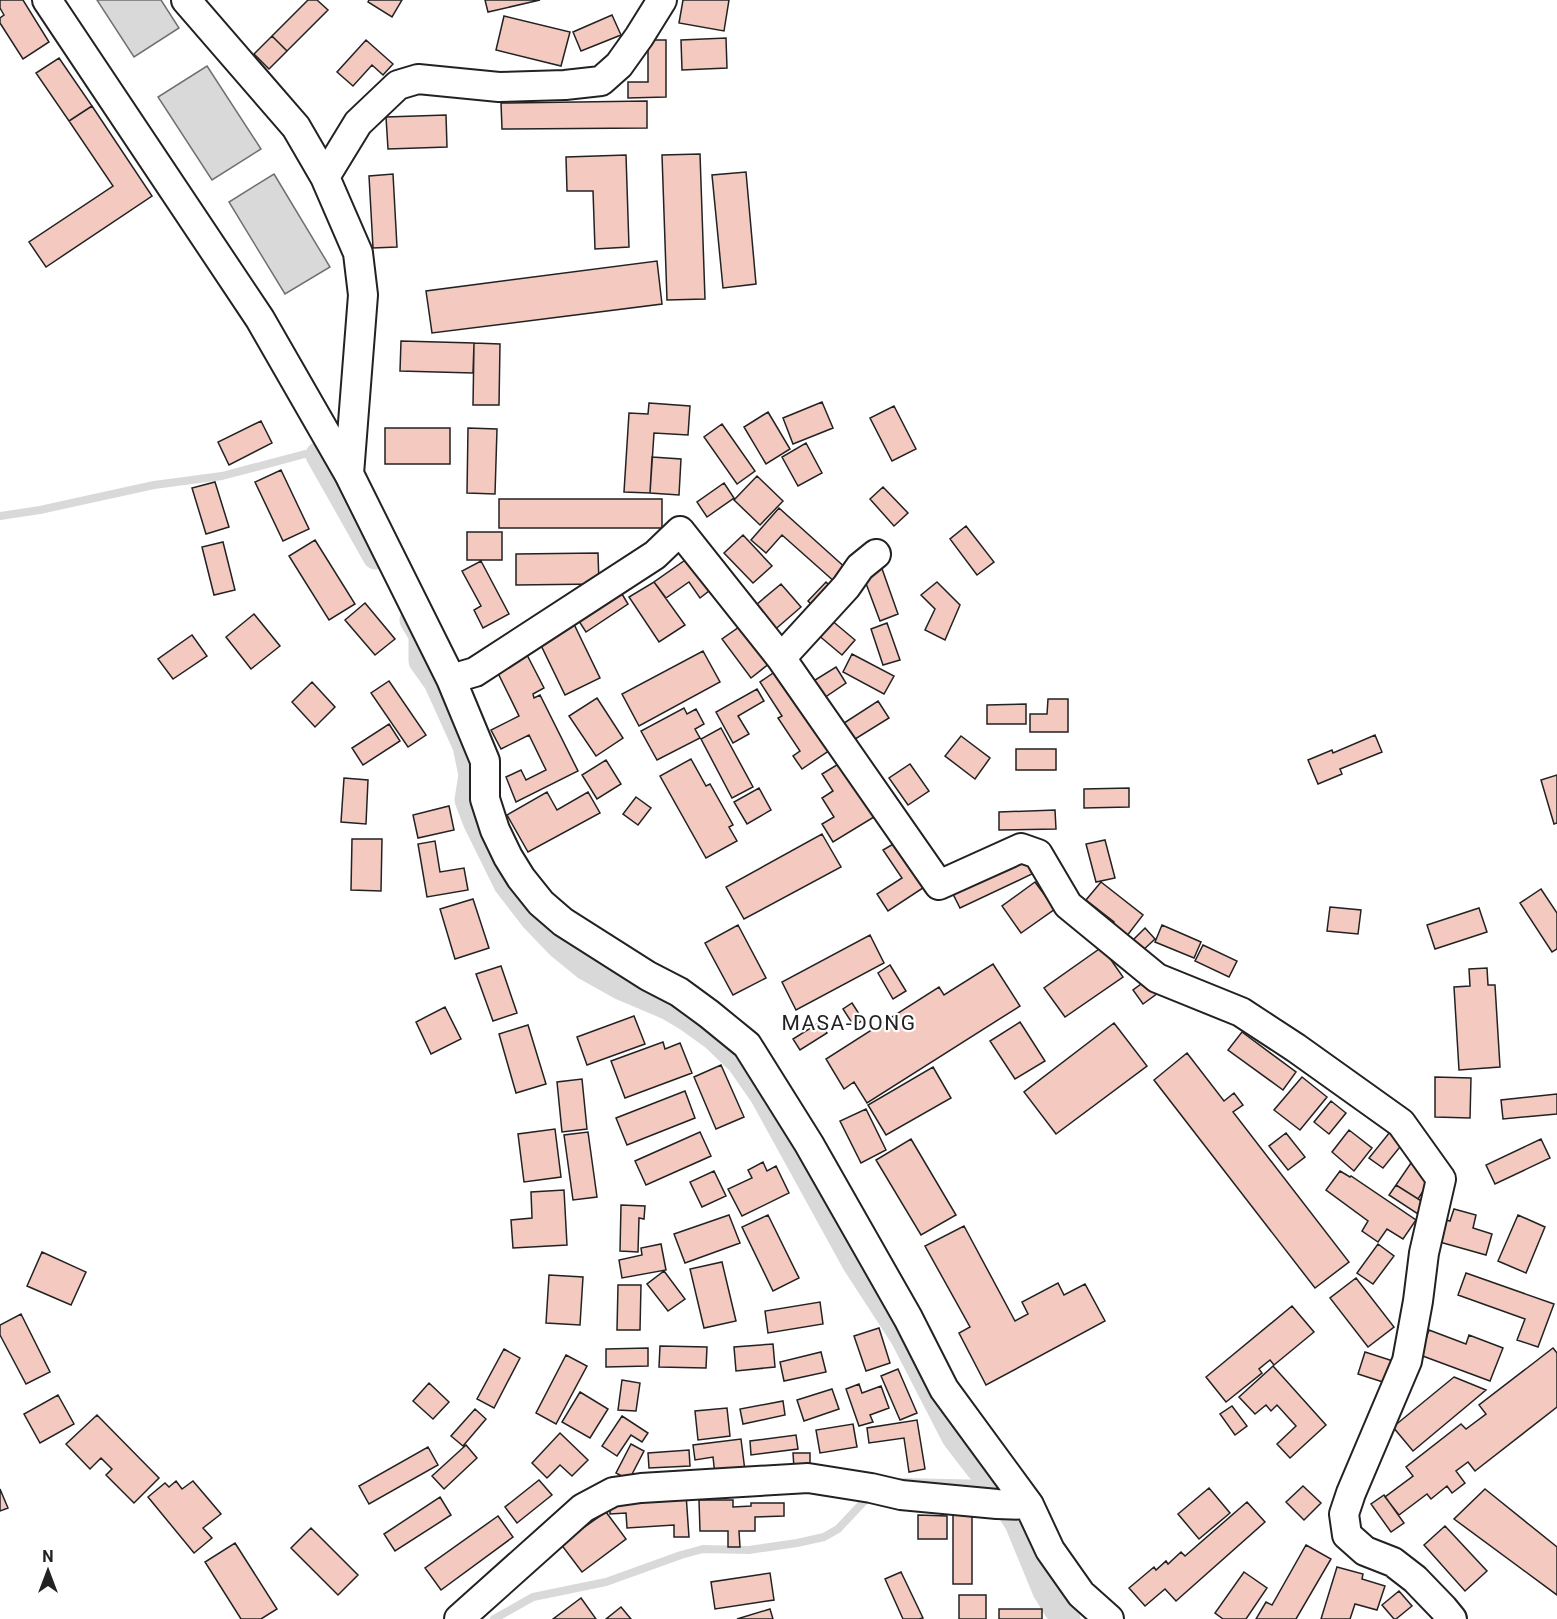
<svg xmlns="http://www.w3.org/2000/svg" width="1557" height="1619" font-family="Roboto,sans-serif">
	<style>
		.water { fill: #d9d9d9; stroke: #6f6f6f; stroke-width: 1.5 }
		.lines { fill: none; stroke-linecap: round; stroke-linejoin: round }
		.stream { stroke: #d9d9d9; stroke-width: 8 }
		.canal { stroke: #d9d9d9; stroke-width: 27 }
		.building { fill: #f3c9c0; stroke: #222; stroke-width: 1.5 }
		.minor-casing { stroke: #222; stroke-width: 32 }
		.minor { stroke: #fff; stroke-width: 28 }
		.labels { text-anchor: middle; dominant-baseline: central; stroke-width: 4.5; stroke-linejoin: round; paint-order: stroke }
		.quarter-label { font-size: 21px; letter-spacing: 1.5px; fill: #222; stroke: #fff }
	</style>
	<rect width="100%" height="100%" fill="#fff"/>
	<path class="water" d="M97 0H161L179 28 134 57Z
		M207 66 261 149 212 180 158 97Z
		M274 174 330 267 285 294 229 202Z"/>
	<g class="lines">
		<path class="stream" d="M0 516 40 510 154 485 222 476 305 454 319 455
			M901 1482 993 1484
			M494 1619 533 1597 606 1582 681 1555 703 1549 749 1550 797 1543 824 1537 838 1529 870 1495"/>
		<path class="canal" d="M319 455 376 556
			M413 620 422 635V661L437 682 466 746 472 775 468 800 476 821 507 884 534 919 559 945 586 967 620 986 667 1006 689 1019 714 1037 740 1062 763 1095 856 1264 904 1338 955 1437 978 1467 993 1484 1018 1523 1046 1591 1057 1609 1067 1619"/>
	</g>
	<path class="building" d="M0 0H23L49 42 23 59 0 23V18L4 15 0 8Z
		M308 0H317L328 10 287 51 272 36Z
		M369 0H402L392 17 368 2Z
		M485 0H540L488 12Z
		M683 0H729L724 31 679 23Z
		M612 15 621 35 581 51 573 32Z
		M504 16 570 32 561 66 496 50Z
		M272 36 287 51 269 69 254 54Z
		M726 38 727 68 682 70 681 40Z
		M366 40 393 64 383 75 372 65 353 86 337 72Z
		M648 40H666V97L628 98V82H648Z
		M59 58 92 106 69 121 36 73Z
		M647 101V128L502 129 501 103Z
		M92 106 152 196 46 267 29 242 113 186 69 121Z
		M446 115 447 147 388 149 386 117Z
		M700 154 705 299 667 300 662 155Z
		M626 155 629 247 595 249 593 191H567L566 157Z
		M746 172 756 284 723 288 712 175Z
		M393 174 397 247 373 248 369 176Z
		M657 261 662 304 432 333 426 291Z
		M401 341 474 343 473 373 400 371Z
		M474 343 500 344 499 405H473Z
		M822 402 833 428 793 444 783 418Z
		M649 403 690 406 688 435 654 433 650 493 624 492 629 413 648 414Z
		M894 406 916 449 892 461 870 418Z
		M768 412 790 449 766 464 744 427Z
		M261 421 272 443 229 465 218 442Z
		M722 424 755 471 737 484 704 437Z
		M385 428H450V464H385Z
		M468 428 497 429 495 494 467 493Z
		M806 443 822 473 798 486 782 457Z
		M652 457 681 459 679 495 650 493Z
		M281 470 309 529 283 541 255 482Z
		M757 476 783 501 760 525 734 500Z
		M215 482 229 527 206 534 192 488Z
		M724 483 734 498 707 517 697 502Z
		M883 487 908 513 894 526 870 499Z
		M499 499H662V528H499Z
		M779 508 848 570 836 583 782 535 766 553 751 540Z
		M966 526 994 562 977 575 950 539Z
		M467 532H502V560H467Z
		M743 535 772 566 753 583 724 553Z
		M315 540 355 604 329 620 289 556Z
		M223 542 235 590 214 595 202 547Z
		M598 553 599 584 516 585V554Z
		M691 556 714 587 700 598 689 582 666 598 654 582Z
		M481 561 509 614 483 628 474 610 481 606 462 571Z
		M880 563 898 614 880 621 861 570Z
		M654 582 685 625 659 642 629 597Z
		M826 582 836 592 817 610 808 601Z
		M937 582 960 605 945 640 925 630 935 609 921 595Z
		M616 584 628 604 586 632 573 612Z
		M781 584 801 607 771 633 751 609Z
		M365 603 395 639 375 655 345 620Z
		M254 614 280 646 251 669 226 637Z
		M824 614 855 640 842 655 811 629Z
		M571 618 600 678 565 695 536 635Z
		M887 623 900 660 883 665 871 629Z
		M742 625 770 663 751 678 722 639Z
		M192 635 207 656 173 679 158 659Z
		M525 651 544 688 533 694 534 698 540 695 578 771 516 802 506 777 521 770 526 780 546 770 529 735 501 749 491 730 519 716 494 665Z
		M703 651 720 682 639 726 622 694Z
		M852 654 894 676 884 694 843 672Z
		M836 667 846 683 818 702 807 685Z
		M779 669 833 748 802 769 793 756 800 751 778 718 782 716 760 682Z
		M389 681 426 735 408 747 371 693Z
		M312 682 335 707 315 727 292 702Z
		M757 689 764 701 738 716 749 734 733 743 716 712Z
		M597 698 623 738 596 756 569 716Z
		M1048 699H1068V732H1030V714H1047Z
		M878 701 889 718 852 741 841 725Z
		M1026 704V724H987V705Z
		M684 708 687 714 696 709 704 724 695 729 700 738 657 760 641 731Z
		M389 724 400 741 363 765 352 748Z
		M721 728 753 787 732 798 701 739Z
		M1375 735 1382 752 1340 769 1342 774 1318 784 1308 760 1332 750 1333 753Z
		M961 736 990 758 975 779 945 756Z
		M1016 749H1056V770H1016Z
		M691 759 706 786 710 784 733 825 729 827 737 841 706 858 660 776Z
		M606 760 621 784 597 799 582 775Z
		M840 763 874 817 833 842 822 824 834 817 822 798 833 791 822 774Z
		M910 764 929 791 908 805 889 778Z
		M1557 775V823L1554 824 1541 780Z
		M344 778 368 780 366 824 341 822Z
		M759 788 771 810 747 824 734 802Z
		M1129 788V807L1084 808V789Z
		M547 792 557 810 588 792 600 813 528 852 507 815Z
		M636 797 651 808 638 825 623 814Z
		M449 806 454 830 418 838 413 815Z
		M1055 810 1056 829 999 830V812Z
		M822 834 841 867 744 919 726 887Z
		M352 839H382L381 891 351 890Z
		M900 840 929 884 888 911 877 894 902 878 883 850Z
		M1105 840 1115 878 1096 882 1086 844Z
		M435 841 440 872 464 868 468 890 427 897 418 844Z
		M1023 854 1032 874 960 908 950 888Z
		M1035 882 1055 909 1021 933 1002 906Z
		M1101 882 1143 915 1123 941 1108 930 1114 922 1086 900Z
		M1541 889 1557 913V949L1552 952 1520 903Z
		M473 899 489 948 455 959 440 909Z
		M1330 907 1361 910 1358 934 1327 931Z
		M1479 908 1487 932 1435 949 1427 925Z
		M738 925 766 978 733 995 705 943Z
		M1162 925 1201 942 1194 958 1155 942Z
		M1145 928 1155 939 1140 953 1130 943Z
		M870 935 884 963 796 1010 782 982Z
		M1203 945 1237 961 1229 977 1195 961Z
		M1102 947 1123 977 1065 1017 1044 988Z
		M993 964 1020 1006 867 1103 854 1082 844 1089 826 1059 939 987 944 995Z
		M890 965 906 991 893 999 878 973Z
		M501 966 517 1013 493 1021 476 974Z
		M1487 968 1488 985H1495L1500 1067 1459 1070 1454 987 1470 986 1469 969Z
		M1152 976 1162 990 1143 1004 1133 990Z
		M852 1003 863 1020 854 1026 843 1009Z
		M445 1007 461 1039 431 1054 416 1022Z
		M634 1016 645 1044 587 1065 577 1037Z
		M820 1022 827 1033 800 1050 793 1039Z
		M1020 1022 1045 1061 1015 1079 990 1041Z
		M1114 1023 1147 1066 1056 1134 1024 1092Z
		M528 1025 546 1084 516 1093 499 1034Z
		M1242 1032 1296 1072 1283 1090 1228 1050Z
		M663 1042 665 1049 680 1043 692 1073 625 1098 611 1061Z
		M1187 1053 1224 1101 1234 1093 1243 1105 1233 1112 1349 1262 1315 1288 1154 1080Z
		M721 1065 744 1117 716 1129 694 1077Z
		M933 1067 951 1098 886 1135 868 1105Z
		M1302 1077 1327 1097 1300 1130 1274 1110Z
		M1435 1077 1471 1078 1470 1118 1435 1117Z
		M582 1079 587 1129 562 1132 557 1082Z
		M685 1091 695 1118 627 1145 616 1118Z
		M1557 1094V1114L1503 1119 1501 1100Z
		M1331 1101 1346 1113 1329 1134 1314 1122Z
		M866 1109 886 1150 861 1163 840 1121Z
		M1394 1127 1408 1137 1383 1168 1369 1158Z
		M555 1129 561 1177 524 1182 518 1134Z
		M1349 1130 1372 1148 1354 1171 1332 1152Z
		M588 1132 597 1197 573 1200 564 1135Z
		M700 1132 711 1156 646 1185 635 1161Z
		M1286 1133 1305 1157 1288 1170 1269 1146Z
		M911 1139 956 1215 921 1235 876 1160Z
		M1541 1139 1550 1158 1495 1184 1486 1165Z
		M1413 1160 1434 1174 1418 1199 1396 1185Z
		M763 1162 767 1171 776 1166 789 1193 742 1216 728 1189 752 1178 748 1170Z
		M714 1171 726 1196 702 1207 690 1182Z
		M1340 1171 1350 1177 1351 1176 1416 1220 1403 1239 1387 1229 1378 1242 1362 1231 1368 1221 1326 1190Z
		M1396 1185 1431 1207 1424 1218 1389 1195Z
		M564 1190 567 1245 513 1248 511 1220 532 1218 531 1192Z
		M621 1205 645 1206 644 1219 639 1218 638 1252 620 1251Z
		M1454 1209 1476 1215 1473 1228 1492 1234 1486 1255 1436 1241 1443 1219 1450 1221Z
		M729 1215 740 1243 685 1263 674 1234Z
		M768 1215 799 1278 773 1291 742 1227Z
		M1518 1215 1545 1227 1526 1273 1498 1261Z
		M964 1226 1015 1321 1028 1314 1022 1302 1058 1283 1064 1295 1085 1284 1105 1321 986 1385 959 1333 970 1327 925 1246Z
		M661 1244 666 1270 622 1278 619 1260 642 1255 641 1248Z
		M1378 1244 1394 1256 1373 1284 1357 1273Z
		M42 1252 86 1272 71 1305 27 1286Z
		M722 1262 736 1321 704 1328 690 1269Z
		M664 1271 685 1299 668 1311 647 1284Z
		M1466 1273 1554 1304 1538 1347 1517 1340 1525 1319 1458 1295Z
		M549 1275 583 1277 580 1325 546 1323Z
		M1356 1278 1394 1327 1368 1347 1330 1298Z
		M618 1285H641L640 1330H617Z
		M820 1302 823 1324 768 1333 765 1311Z
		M1292 1306 1314 1332 1274 1365 1270 1360 1259 1369 1262 1373 1226 1402 1206 1377Z
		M21 1314 50 1372 26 1384 0 1335V1325Z
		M879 1328 890 1363 866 1371 854 1336Z
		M1429 1330 1466 1344 1469 1335 1503 1348 1490 1381 1420 1355Z
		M773 1344 775 1367 736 1371 734 1347Z
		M660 1346 707 1347 706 1368 659 1367Z
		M648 1348V1366L606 1367V1349Z
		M1553 1348 1557 1353V1407L1475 1471 1468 1462 1456 1471 1465 1483 1452 1493 1447 1486 1431 1499 1427 1494 1399 1515 1385 1497 1413 1476 1406 1467 1461 1424 1466 1429 1486 1414 1479 1405Z
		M504 1349 520 1358 494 1408 477 1399Z
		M821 1352 826 1372 784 1381 780 1362Z
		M1365 1352 1393 1361 1386 1383 1358 1374Z
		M566 1355 587 1366 556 1424 536 1413Z
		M1273 1366 1326 1425 1290 1458 1277 1444 1296 1426 1277 1405 1271 1411 1266 1405 1255 1414 1239 1397Z
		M898 1369 917 1413 900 1420 881 1376Z
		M1454 1377 1486 1390 1413 1451 1393 1427Z
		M622 1380 640 1383 636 1411 618 1410Z
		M429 1383 449 1402 433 1419 413 1401Z
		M859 1384 862 1393 881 1386 889 1408 870 1415 873 1422 859 1426 846 1389Z
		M832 1389 839 1409 804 1421 797 1400Z
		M580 1392 608 1409 590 1438 562 1422Z
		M58 1395 74 1424 40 1443 24 1414Z
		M783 1401 785 1415 743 1424 740 1409Z
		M1232 1406 1247 1426 1235 1435 1220 1414Z
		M727 1408 730 1436 698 1440 695 1411Z
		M475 1409 486 1419 463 1446 451 1436Z
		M97 1415 159 1478 134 1503 106 1475 112 1469 101 1458 90 1469 66 1444Z
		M622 1416 648 1433 642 1442 631 1435 617 1456 602 1446Z
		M917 1420 925 1469 909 1472 904 1438 869 1443 867 1428Z
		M853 1424 857 1447 820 1453 816 1430Z
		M560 1433 588 1460 572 1476 560 1465 547 1478 532 1463Z
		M796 1435 798 1449 751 1455 750 1441Z
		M741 1439 745 1471 715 1475 713 1457 695 1460 693 1445Z
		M631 1444 644 1451 629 1480 616 1473Z
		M466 1445 477 1458 444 1489 432 1476Z
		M428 1447 438 1465 369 1504 359 1486Z
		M689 1450 690 1466 649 1468 648 1453Z
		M793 1453H810V1468H794Z
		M539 1480 552 1495 517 1523 505 1507Z
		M176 1481 182 1489 193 1481 221 1514 203 1528 212 1538 194 1553 148 1497 165 1483 169 1487Z
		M1303 1486 1321 1503 1304 1520 1286 1502Z
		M1209 1488 1230 1513 1199 1539 1178 1514Z
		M0 1489 8 1508 0 1511Z
		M1485 1489 1557 1547V1595L1454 1519Z
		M686 1494 689 1537H674V1525L627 1528 626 1513 610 1514V1498Z
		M1384 1495 1404 1523 1391 1532 1371 1504Z
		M440 1497 451 1515 395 1551 384 1534Z
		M699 1500H733V1507L751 1506V1503H784V1516L755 1517V1531H739L740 1547H728V1531H700Z
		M1247 1502 1265 1522 1176 1601 1165 1589 1145 1606 1129 1588 1154 1567 1156 1570 1166 1561 1168 1564 1181 1552 1185 1556Z
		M953 1511H972V1584H953Z
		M606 1512 626 1539 582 1572 557 1539 579 1523 583 1528Z
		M918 1515 947 1516V1539H918Z
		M498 1516 513 1537 441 1590 425 1568Z
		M1445 1526 1487 1571 1465 1591 1424 1545Z
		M311 1528 358 1575 338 1595 291 1548Z
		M235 1543 277 1609 261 1619H241L205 1562Z
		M1306 1545 1331 1559 1296 1619H1256L1266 1602 1272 1605Z
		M1337 1567 1363 1574 1362 1579 1385 1586 1377 1610 1355 1604 1350 1619H1321Z
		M901 1572 923 1618 919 1619H903L885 1579Z
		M1244 1572 1267 1588 1246 1619H1223L1215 1613Z
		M770 1573 774 1600 715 1609 711 1582Z
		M1399 1591 1412 1606 1396 1619H1394L1382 1605Z
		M959 1595H986V1619H959Z
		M581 1598 596 1619H553Z
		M621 1607 631 1619H606Z
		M770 1609 773 1619H737Z
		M999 1609H1042V1619H999Z"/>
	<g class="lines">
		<defs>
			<path id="minor" d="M47 0 260 319 349 474 451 679 485 761V799L495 830 508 857 521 878 541 903 563 922 648 976 679 992 709 1014 747 1045 809 1144 908 1318 944 1389 1029 1505 1050 1550 1081 1594 1109 1619
				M186 0 296 127 325 177 358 253 363 295 349 474
				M325 177 358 123 398 85 418 79 499 87 565 85 601 81 619 65 639 37 662 0
				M781 658 846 587 860 567 876 554
				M451 679 475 672 655 555 680 531 781 658 939 885 1021 848 1038 854 1068 905 1157 978 1241 1012 1296 1048 1401 1123 1441 1179 1424 1253 1418 1301 1407 1361 1351 1493 1344 1514 1347 1535 1365 1551 1393 1562 1415 1579 1443 1608 1452 1619
				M459 1619 583 1508 613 1492 641 1488 808 1478 871 1488 901 1495 997 1504 1029 1505"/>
		</defs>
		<use href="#minor" class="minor-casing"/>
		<use href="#minor" class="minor"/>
	</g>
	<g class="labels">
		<g class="quarter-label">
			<text x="849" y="1023">MASA-DONG</text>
		</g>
	</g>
	<g transform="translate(48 1571)" stroke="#ffffff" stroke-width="4.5" paint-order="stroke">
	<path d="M0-4.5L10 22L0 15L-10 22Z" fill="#222222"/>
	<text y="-9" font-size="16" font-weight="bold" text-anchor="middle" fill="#222222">N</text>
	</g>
</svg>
